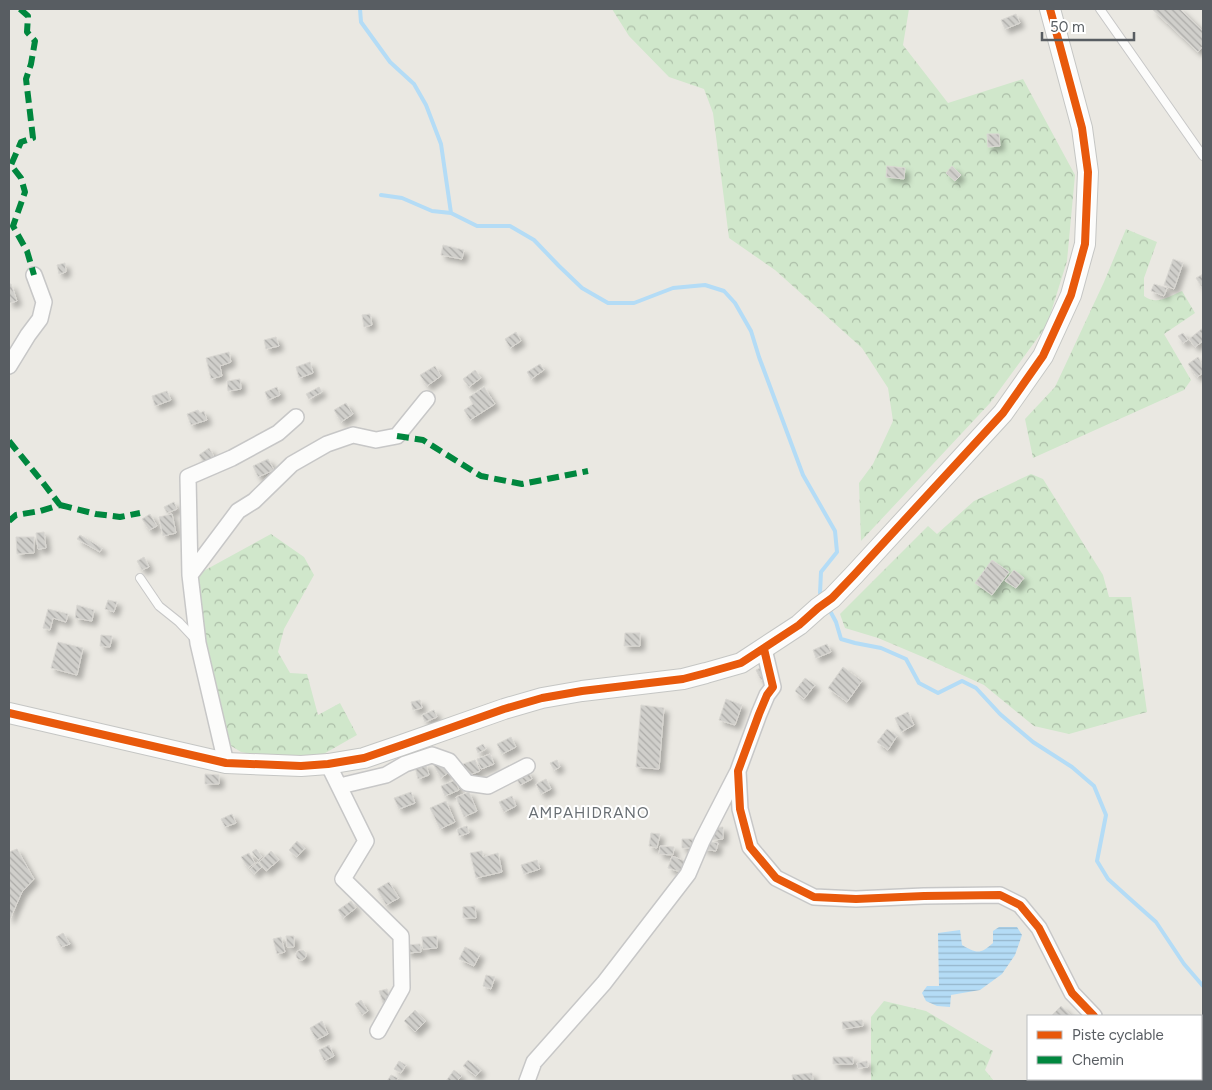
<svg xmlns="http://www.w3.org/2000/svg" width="1212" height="1090" font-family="Figtree,sans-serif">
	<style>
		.forest { fill: url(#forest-crowns) }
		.water { fill: url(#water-rules) }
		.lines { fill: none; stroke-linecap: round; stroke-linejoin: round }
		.stream { stroke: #b4dcf6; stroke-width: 4 }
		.building { fill: url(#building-back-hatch); stroke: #d9d7d2; filter: url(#shadow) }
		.lane-casing { stroke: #c7c7c7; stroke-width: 10 }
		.street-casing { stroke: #c7c7c7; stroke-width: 18 }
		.secondary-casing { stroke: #c5c6c4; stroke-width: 22 }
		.lane { stroke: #fcfcfb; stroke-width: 8 }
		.street { stroke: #fcfcfb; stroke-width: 15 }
		.secondary { stroke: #fcfcfb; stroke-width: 20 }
		.quiet { stroke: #00873e; stroke-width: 6; stroke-dasharray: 12 6; stroke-linecap: butt }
		.cycleway-casing { stroke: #fff; stroke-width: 11 }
		.cycleway { stroke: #e8590c; stroke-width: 8 }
		.labels { text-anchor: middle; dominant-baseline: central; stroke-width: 4; stroke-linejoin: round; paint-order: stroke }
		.neighbourhood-label { font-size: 15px; letter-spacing: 1px; fill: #696f74; stroke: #fff }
	</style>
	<defs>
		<pattern id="forest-crowns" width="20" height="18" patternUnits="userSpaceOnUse" patternTransform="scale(1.25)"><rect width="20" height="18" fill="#d0e7cb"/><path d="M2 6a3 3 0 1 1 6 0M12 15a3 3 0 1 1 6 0" fill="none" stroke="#acbea8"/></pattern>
		<pattern id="water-rules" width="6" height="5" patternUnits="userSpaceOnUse" patternTransform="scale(1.25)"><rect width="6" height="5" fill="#b4dcf6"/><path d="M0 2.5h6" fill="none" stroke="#95b6cb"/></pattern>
		<pattern id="building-back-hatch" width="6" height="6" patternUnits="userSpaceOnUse" patternTransform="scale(1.25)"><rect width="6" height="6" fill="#d0cfcb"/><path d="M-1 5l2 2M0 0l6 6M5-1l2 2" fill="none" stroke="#acaba8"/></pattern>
		<filter id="shadow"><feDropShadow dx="4.5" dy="4.5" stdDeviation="2.5" flood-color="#0004"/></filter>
	</defs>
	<rect width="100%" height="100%" fill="#eae8e2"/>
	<path class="forest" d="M612 9H909L903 45 948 103 1023 79 1075 175 1067 261 1047 325 990 403 861 541 859 483 873 464 893 421 888 388 862 348 775 270 729 238 713 113 704 89 669 77 629 36Z
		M1126 229 1157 242 1144 278V296C1157 306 1169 296 1182 291L1195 313 1164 334 1191 380 1184 390 1033 458 1025 419 1055 387 1104 282Z
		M1031 474 1043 479 1103 575 1109 597H1131L1147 712 1069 734 1034 726 984 685 923 657 878 638 845 628 840 614 928 526 937 534 974 501Z
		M271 534 304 557 314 575 284 629 278 652 290 673 307 674 318 715 340 703 357 735 320 756 292 762 241 752 228 744 205 635 198 574Z
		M884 1001 926 1011 993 1051 985 1070 994 1081H871V1017Z"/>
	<path class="water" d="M999 927H1017L1022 935 1015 955 1002 974 980 990 951 995 950 1007 937 1006 926 1001 922 993 927 986H939L938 933 960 930 962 945C976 953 980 955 993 943V931Z"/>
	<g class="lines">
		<path class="stream" d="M360 9 361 22 390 62 414 84 426 105 441 144 451 213
			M381 195 402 198 432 211 451 213 477 226H510L534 240 559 266 582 288 608 303H634L673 288 705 285 724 291 735 303 751 331 759 357 803 475 835 531 837 552 821 572 820 593 823 598
			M829 609 836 622 841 639 855 643 881 648 906 659 919 683 938 693 962 681 976 688 1000 714 1033 742 1072 767 1094 786 1106 815 1097 861 1108 879 1129 898 1156 922 1184 964 1203 986"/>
	</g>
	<path class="building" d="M1152 9H1180L1203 31V46L1198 52Z
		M1016 14 1020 23 1005 29 1001 20Z
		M987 134H999L1000 146 988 147Z
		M887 166 905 168 904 179 886 177Z
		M952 166 961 175 955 181 946 173Z
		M443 245 464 250 462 259 441 255Z
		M1173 259 1183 263 1174 289 1164 285Z
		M65 263 66 272 59 274 57 265Z
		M1203 274V289L1196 278Z
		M9 284H11L17 301 9 303Z
		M1154 284 1167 288 1164 296 1151 291Z
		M370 314 372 325 364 327 362 315Z
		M1203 328V341L1195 347 1189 339Z
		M516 332 521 341 510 348 505 339Z
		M1183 333 1188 340 1183 343 1178 336Z
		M276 337 279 346 266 349 264 340Z
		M229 352 231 362 220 366 222 376 211 379 206 358Z
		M1198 357 1203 366V373L1197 377 1188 364Z
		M310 362 313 373 299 378 296 367Z
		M540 364 544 370 531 379 527 372Z
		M435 366 441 376 427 386 420 375Z
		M475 370 481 378 469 387 463 379Z
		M240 379 241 389 228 391 227 381Z
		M277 387 280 395 268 400 265 392Z
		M319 387 322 392 309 399 306 394Z
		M484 387 495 404 470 420 464 410 473 404 469 397Z
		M167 391 171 400 155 406 152 396Z
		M346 403 353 414 341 422 334 410Z
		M198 410 200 413 204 411 207 420 191 425 187 414Z
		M209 448 215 458 205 464 199 455Z
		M268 459 274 470 258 477 253 466Z
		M174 502 177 509 167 513 164 507Z
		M150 514 157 526 149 530 142 519Z
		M172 514 176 533 163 536 159 517Z
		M44 532 46 548 38 549 36 533Z
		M80 535 102 548 100 552 77 539Z
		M16 537H34V553L17 554Z
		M144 557 149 567 142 570 137 561Z
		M992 560 1009 572 992 595 975 583Z
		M1014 570 1024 578 1016 588 1005 581Z
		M108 600 117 602 114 612 105 609Z
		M77 605 94 610 92 621 75 618Z
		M48 609 68 614 66 622 53 618 50 630 43 628Z
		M625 633H640V646H624Z
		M101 635 112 636 110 647 100 646Z
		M58 642 83 648 77 675 51 668Z
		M827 644 831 652 816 658 813 650Z
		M762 667 767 677 761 680 756 670Z
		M843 667 862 681 847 702 828 688Z
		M805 678 815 685 804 699 795 691Z
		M726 699 742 705 735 725 719 720Z
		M420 700 422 708 413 710 411 702Z
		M641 705 664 708 659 769 636 767Z
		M434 710 437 717 425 722 422 715Z
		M908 712 914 725 901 732 895 718Z
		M887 729 897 736 888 750 877 742Z
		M511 737 516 747 502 754 497 744Z
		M483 744 486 749 478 753 476 748Z
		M490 754 494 764 481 769 477 759Z
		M441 760 448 773 441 778 433 764Z
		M475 760 480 771 467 776 463 764Z
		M557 760 560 767 554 770 550 763Z
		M426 764 429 775 418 779 415 767Z
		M528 771 532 779 520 785 516 778Z
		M205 774 219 775V784H205Z
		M546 779 551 789 541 794 536 784Z
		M455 780 459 790 445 796 441 786Z
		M411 792 415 803 399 809 394 798Z
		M469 792 477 811 464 817 456 797Z
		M512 796 516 806 504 812 499 802Z
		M446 801 455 822 440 829 430 808Z
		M232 814 236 823 225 827 221 819Z
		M467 826 469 833 459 836 457 829Z
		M723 827V839L713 840V828Z
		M651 833 660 834 657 848 649 846Z
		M682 839H693V848H682Z
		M297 841 305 848 297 857 289 850Z
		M704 841 718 843 716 851 703 849Z
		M660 846 674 847 673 855 659 854Z
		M17 849 34 879 22 892 10 919H9V852Z
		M256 849 262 857 258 860 252 852Z
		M271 851 279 860 266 871 259 862Z
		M482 851 483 857 498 853 502 872 476 878 470 853Z
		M249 853 255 863 248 868 241 857Z
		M672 856 685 861 681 872 668 868Z
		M537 860 540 869 524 874 521 865Z
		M258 862 262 867 254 874 250 869Z
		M389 882 399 898 386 905 377 889Z
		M351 901 356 908 343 918 338 910Z
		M475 906 476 918H463V907Z
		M63 933 70 944 61 947 56 937Z
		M286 936H294V947H287Z
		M437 936V948L423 949 422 937Z
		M281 937 285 952 277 954 273 939Z
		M420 944 421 952 407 953 406 945Z
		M465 947 480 954 474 966 459 959Z
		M296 955a5 5 0 1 1 10 0a5 5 0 1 1-10 0Z
		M486 975 495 977 491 989 483 986Z
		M387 989 391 1001 383 1003 379 991Z
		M361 1000 368 1011 362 1015 355 1004Z
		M1061 1006 1072 1016H1051Z
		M415 1010 426 1021 415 1032 404 1021Z
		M862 1020 863 1026 843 1029 842 1022Z
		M322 1021 328 1034 316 1040 310 1028Z
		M329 1045 334 1056 324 1061 319 1050Z
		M833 1057H853V1064H833Z
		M468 1060 481 1070 476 1076 463 1066Z
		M399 1061 406 1065 401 1073 394 1069Z
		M867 1061 868 1067 858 1068 857 1063Z
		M454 1070 462 1076 457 1081H446Z
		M812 1073 813 1081H793L792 1075Z
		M391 1075 398 1078 396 1081H387Z
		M1042 1079H1075L1077 1081H1039Z
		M1122 1079H1154L1151 1081H1119Z"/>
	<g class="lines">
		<defs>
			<path id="lane" d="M1100 9 1203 156
				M140 578 159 606 179 622 195 639"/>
			<path id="street" d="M9 366 28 335 40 319 44 302 34 275
				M190 575 238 511 254 501 292 464 327 444 353 435 376 440 397 436 427 399
				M764 649 773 687 767 695 759 714 738 771 740 809 750 847 776 878 814 897 856 899 924 896 1000 895 1020 905 1039 928 1072 993 1094 1016
				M226 763 198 643 190 575 188 477 232 458 278 433 296 417
				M328 764 366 841 343 879 401 936 402 988 378 1031
				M340 786 386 775 405 764 432 755 449 761 467 783 488 786 527 766
				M527 1081 534 1062 604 983 688 874 702 841 737 773"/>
			<path id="secondary" d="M9 713 226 763 301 766 328 764 364 758 402 745 504 709 542 698 582 691 683 679 706 673 741 663 799 625 818 608 832 598 854 575 1003 413 1043 356 1071 295 1085 244 1088 172 1082 128 1050 9"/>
		</defs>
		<use href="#lane" class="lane-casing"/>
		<use href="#street" class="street-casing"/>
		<use href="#secondary" class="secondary-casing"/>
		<use href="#lane" class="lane"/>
		<use href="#street" class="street"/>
		<use href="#secondary" class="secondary"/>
		<path class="quiet" d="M20 9 28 16 27 32 35 41 31 64 26 79 33 138 21 142 11 165 21 178 25 192 13 226 27 251 34 275
			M397 436 423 440 481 476 522 484 588 471
			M9 441 44 484 60 505 40 511 16 515 9 521
			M60 505 96 514 120 517 140 513"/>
		<defs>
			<path id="cycleway" d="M764 649 773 687 767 695 759 714 738 771 740 809 750 847 776 878 814 897 856 899 924 896 1000 895 1020 905 1039 928 1072 993 1094 1016
				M9 713 226 763 301 766 328 764 364 758 402 745 504 709 542 698 582 691 683 679 706 673 741 663 799 625 818 608 832 598 854 575 1003 413 1043 356 1071 295 1085 244 1088 172 1082 128 1050 9"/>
		</defs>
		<use href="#cycleway" class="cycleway-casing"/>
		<use href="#cycleway" class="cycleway"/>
	</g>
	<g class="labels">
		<g class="neighbourhood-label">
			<text x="589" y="813">AMPAHIDRANO</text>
		</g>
	</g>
	<rect width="1212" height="1090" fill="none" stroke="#585d62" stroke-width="20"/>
	<rect x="1027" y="1015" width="175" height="65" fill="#ffffff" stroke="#bcbec0"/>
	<rect x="1037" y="1031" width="25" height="8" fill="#e8590c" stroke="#bcbec0"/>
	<text x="1072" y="1040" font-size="15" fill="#585d62">Piste cyclable</text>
	<rect x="1037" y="1056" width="25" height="8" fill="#00873e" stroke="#bcbec0"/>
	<text x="1072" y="1065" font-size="15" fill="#585d62">Chemin</text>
	<path d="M1042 32v8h92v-8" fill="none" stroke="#585d62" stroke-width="2.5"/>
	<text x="1050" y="32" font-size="15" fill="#585d62" stroke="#ffffff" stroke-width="4" paint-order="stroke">50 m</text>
</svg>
